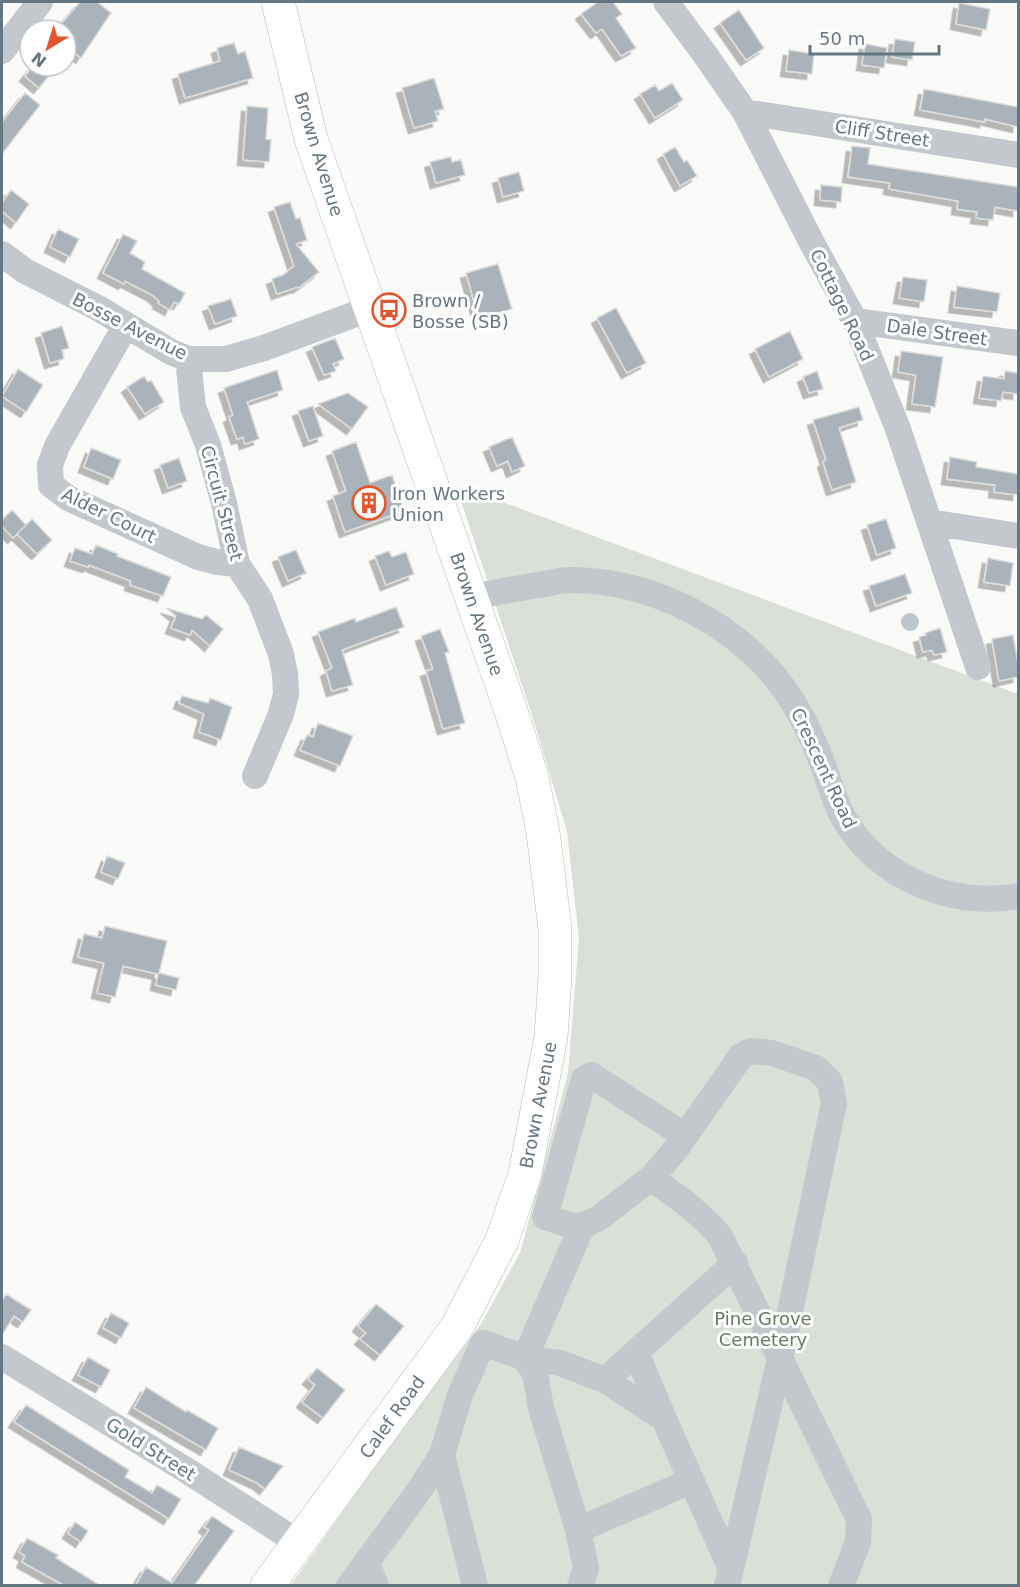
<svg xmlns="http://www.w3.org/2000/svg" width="1020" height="1587" font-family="'DejaVu Sans',sans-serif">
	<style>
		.green { fill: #dadfd7 }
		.water { fill: #bbc7cb }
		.building { fill: #aab3b9; stroke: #dcdcda; stroke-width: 1.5; filter: url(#shadow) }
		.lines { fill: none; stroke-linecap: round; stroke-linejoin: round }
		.major-casing { stroke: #b5babe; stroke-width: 34 }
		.minor { stroke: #c3c8cc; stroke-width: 26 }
		.major { stroke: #fff; stroke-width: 33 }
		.labels { text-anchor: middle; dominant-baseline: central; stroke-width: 6; stroke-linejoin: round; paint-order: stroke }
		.street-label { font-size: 18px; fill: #657683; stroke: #fff }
		.poi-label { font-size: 18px; fill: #657683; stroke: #fff; text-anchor: start }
		.park-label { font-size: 18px; fill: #687a64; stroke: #fff }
	</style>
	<defs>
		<filter id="shadow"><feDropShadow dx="-5.5" dy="5.5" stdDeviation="0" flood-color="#0004"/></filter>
	</defs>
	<rect width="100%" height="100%" fill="#fafaf8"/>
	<path class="green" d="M470 495 500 501 1018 694V1585L290 1586 414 1412 481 1324 520 1253 568 1073 579 938 567 831 531 712 461 501Z"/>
	<path class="water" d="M901 622a9 9 0 1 1 18 0a9 9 0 1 1-18 0Z"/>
	<path class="building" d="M80 2H97L111 13 81 58 66 45V30H56Z
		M598 2H613L622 14 616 18 636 48 621 56 602 29 596 33 581 14Z
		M959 3 990 9 986 30 956 24Z
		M739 10 764 48 746 60 720 23Z
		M895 39 915 42 912 60 892 57Z
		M234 43 238 54 245 51 253 78 185 98 178 74 220 61 217 48Z
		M865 44 887 48 884 68 862 65Z
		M789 50 814 54 812 74 786 71Z
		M33 66H57L39 88 25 76Z
		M434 78 444 109 435 111 438 121 414 128 402 88Z
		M672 83 683 100 655 118 640 94 655 85 659 91Z
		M924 89 1018 107V127L985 119V122L920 110Z
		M25 93 40 105 2 154V122Z
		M247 106 268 108 266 139 271 140 269 162 243 160Z
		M852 146 870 148 868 164 1018 187V211L995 207 993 220 976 218 977 212 957 209 958 201 889 189 890 183 848 177Z
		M675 147 684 162 687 160 697 176 680 186 663 154Z
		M451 157 452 162 461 160 465 175 436 183 430 162Z
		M519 172 524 191 503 197 498 178Z
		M821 185 842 187 841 202 820 200Z
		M11 190 29 204 16 223 2 211V203Z
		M290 202 296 219 300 218 307 240 296 244 319 272 298 288 297 287 277 294 272 279 283 275 294 266 274 207Z
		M58 229 79 239 70 257 50 247Z
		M123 234 137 241 130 253 145 262 142 269 185 293 179 304 174 302 170 310 158 303 159 301 152 295 125 281 124 284 103 273Z
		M498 264 512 309 479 319 466 273Z
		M903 277 927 280 924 302 899 298Z
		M957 286 1000 293 997 312 954 307Z
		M231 299 237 316 215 324 208 306Z
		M616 308 646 363 627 373 597 318Z
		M62 326 69 348 62 350 64 359 50 363 41 333Z
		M790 331 803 359 769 377 755 349Z
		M335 338 344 359 333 364 336 371 324 375 312 347Z
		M901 351 943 357 935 407 912 404 916 375 898 372Z
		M18 369 43 385 26 412 2 396Z
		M277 370 283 390 247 402 259 439 245 444 243 437 237 439 229 417 233 415 224 388Z
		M817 371 823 389 809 393 803 377Z
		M1005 371 1018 373V394L1003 392 1001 401 979 398 983 376 1004 379Z
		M144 376 148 382 151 380 164 402 145 414 127 387Z
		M348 393 368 407 352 429 318 404Z
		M313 406 323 436 309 441 298 411Z
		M859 407 863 420 839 428 856 482 832 490 823 462 826 460 813 420Z
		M512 437 525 466 512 472 508 461 497 466 489 447Z
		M356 442 370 483 392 475 404 511 345 532 333 496 346 491 332 451Z
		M91 448 121 460 113 479 84 467Z
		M950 457 977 462 976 467 1018 474V495L994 492 995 485 947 479Z
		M179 458 187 481 168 488 160 465Z
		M12 510 26 525 13 538 2 526V520Z
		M32 519 52 540 37 554 17 534Z
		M886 519 896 548 877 555 867 525Z
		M96 545 118 554 117 556 171 577 163 596 130 585 131 581 89 565 88 567 70 561 75 548 92 554Z
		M296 550 306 573 288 581 278 557Z
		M389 551 392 557 406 552 414 574 386 585 375 556Z
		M988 558 1013 563 1010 586 984 582Z
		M905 574 912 593 876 606 869 586Z
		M396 607 404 627 342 650 353 685 332 691 326 671 332 668 318 632 355 618 356 622Z
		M166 608 202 619 206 615 223 629 210 646 192 630 190 635 171 628 176 616Z
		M940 628 947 652 934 655 932 650 923 652 919 637 926 635 925 633Z
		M440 629 449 652 445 653 465 723 443 729 426 671 433 669 421 636Z
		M1013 635 1018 664V677L999 681 992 639Z
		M182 696 208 703 210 698 232 707 221 740 199 732 204 714 179 703Z
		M318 723 353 736 340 766 300 750 307 735 313 737Z
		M107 856 125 863 118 879 101 872Z
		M105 926 167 941 159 973 179 978 176 990 156 985 158 974 123 966 115 997 97 993 104 963 78 957 84 934 102 938Z
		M6 1294 31 1310 23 1322 14 1316 2 1335V1301Z
		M376 1304 404 1326 380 1355 360 1339 366 1333 358 1326Z
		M111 1313 129 1323 121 1338 103 1328Z
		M88 1357 110 1370 101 1387 78 1375Z
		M317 1368 345 1390 323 1418 302 1402 315 1385 308 1379Z
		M146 1387 186 1412 187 1410 218 1428 206 1450 134 1408Z
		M26 1405 129 1470 125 1477 152 1493 157 1485 181 1499 169 1519 14 1422Z
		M239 1447 283 1466 265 1489 257 1483 229 1470Z
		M212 1516 234 1531 194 1586H135L146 1567 172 1583 209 1530 204 1527Z
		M75 1522 88 1531 81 1542 68 1533Z
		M27 1538 58 1555 56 1558 101 1586H65L22 1562 25 1556 19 1552Z"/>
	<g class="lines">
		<defs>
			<path id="major" d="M267 1586 457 1327 502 1240 525 1174 551 1037 555 976V929L543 832 532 777 511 711 311 139 278 2"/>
		</defs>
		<use href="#major" class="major-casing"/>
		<path class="minor" d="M666 2 704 53 745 112 813 245 855 321 898 429 978 667
			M2 51 40 2
			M745 112 1018 155
			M2 254 25 271 98 308 171 352 188 359H226L264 348 369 309
			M855 321 1018 343
			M126 325 57 446 50 465 51 485 68 498 198 557 217 562 237 564
			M188 359 193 407 208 445 224 503 237 564 260 599 281 654 285 674 286 694 281 714 255 776
			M929 522 1018 536
			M471 598C493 592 516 589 538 585 548 584 559 580 570 580 651 580 737 623 785 690 801 712 812 737 822 762 829 781 834 800 843 817 878 878 951 908 1018 896
			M685 1136 591 1075 584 1079 545 1217 569 1225 582 1226 599 1218 651 1178 676 1149 741 1056 751 1051 772 1053 816 1068 830 1082 834 1103 780 1359 727 1586
			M651 1178C676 1196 700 1212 720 1236L859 1519 858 1542 841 1586
			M582 1226 525 1358 560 1363 605 1380 664 1419 731 1569
			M636 1352 664 1419
			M2 1357 186 1470 299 1543
			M605 1380 735 1263
			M578 1530 691 1481
			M366 1562 376 1586
			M349 1586 416 1495 442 1455
			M475 1586 442 1455 460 1395 483 1343 525 1358 535 1373 541 1408 578 1530 586 1568 580 1586"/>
		<use href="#major" class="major"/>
	</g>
	<defs>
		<symbol id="bus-ring" viewBox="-11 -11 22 22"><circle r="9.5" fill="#fff" stroke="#e4572e" stroke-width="1.5"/><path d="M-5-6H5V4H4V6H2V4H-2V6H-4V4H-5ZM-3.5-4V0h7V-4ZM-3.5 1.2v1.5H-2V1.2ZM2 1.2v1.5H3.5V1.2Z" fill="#e4572e"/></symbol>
		<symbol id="building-ring" viewBox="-11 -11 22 22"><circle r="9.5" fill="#fff" stroke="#e4572e" stroke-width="1.5"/><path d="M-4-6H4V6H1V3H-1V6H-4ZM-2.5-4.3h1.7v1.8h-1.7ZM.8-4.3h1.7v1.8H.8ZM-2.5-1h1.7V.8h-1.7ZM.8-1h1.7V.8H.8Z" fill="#e4572e"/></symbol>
	</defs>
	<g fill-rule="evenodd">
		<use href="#bus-ring" x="370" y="291" width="38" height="38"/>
		<use href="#building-ring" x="350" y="484" width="38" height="38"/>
	</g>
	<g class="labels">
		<g class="street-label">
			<text transform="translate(882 133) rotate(9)">Cliff Street</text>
			<text transform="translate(319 154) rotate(73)">Brown Avenue</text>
			<text transform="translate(842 305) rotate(64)">Cottage Road</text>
			<text transform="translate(130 326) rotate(27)">Bosse Avenue</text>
			<text transform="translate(937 332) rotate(8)">Dale Street</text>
			<text transform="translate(222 503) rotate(75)">Circuit Street</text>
			<text transform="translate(109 515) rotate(26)">Alder Court</text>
			<text transform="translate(477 614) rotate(71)">Brown Avenue</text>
			<text transform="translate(824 768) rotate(65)">Crescent Road</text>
			<text transform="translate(538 1105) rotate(-79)">Brown Avenue</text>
			<text transform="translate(392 1417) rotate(-54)">Calef Road</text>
			<text transform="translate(151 1449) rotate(32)">Gold Street</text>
		</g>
		<g class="poi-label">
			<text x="412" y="300">Brown /<tspan x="412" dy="21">Bosse (SB)</tspan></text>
			<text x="392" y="493">Iron Workers<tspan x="392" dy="21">Union</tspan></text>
		</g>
		<g class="park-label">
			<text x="763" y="1318">Pine Grove<tspan x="763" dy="21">Cemetery</tspan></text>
		</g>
	</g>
	<rect width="1020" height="1587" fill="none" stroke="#657683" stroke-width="6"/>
	<g transform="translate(48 48) rotate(218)"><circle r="28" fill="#ffffff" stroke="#c1c8cd" stroke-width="1.5"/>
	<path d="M0-4.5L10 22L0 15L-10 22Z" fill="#e4572e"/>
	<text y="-9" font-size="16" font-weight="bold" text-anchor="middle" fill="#657683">N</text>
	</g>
	<path d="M810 45v9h129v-9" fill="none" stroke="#657683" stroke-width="3"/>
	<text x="819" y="45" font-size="18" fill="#657683" stroke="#ffffff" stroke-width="4.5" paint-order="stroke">50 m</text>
</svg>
